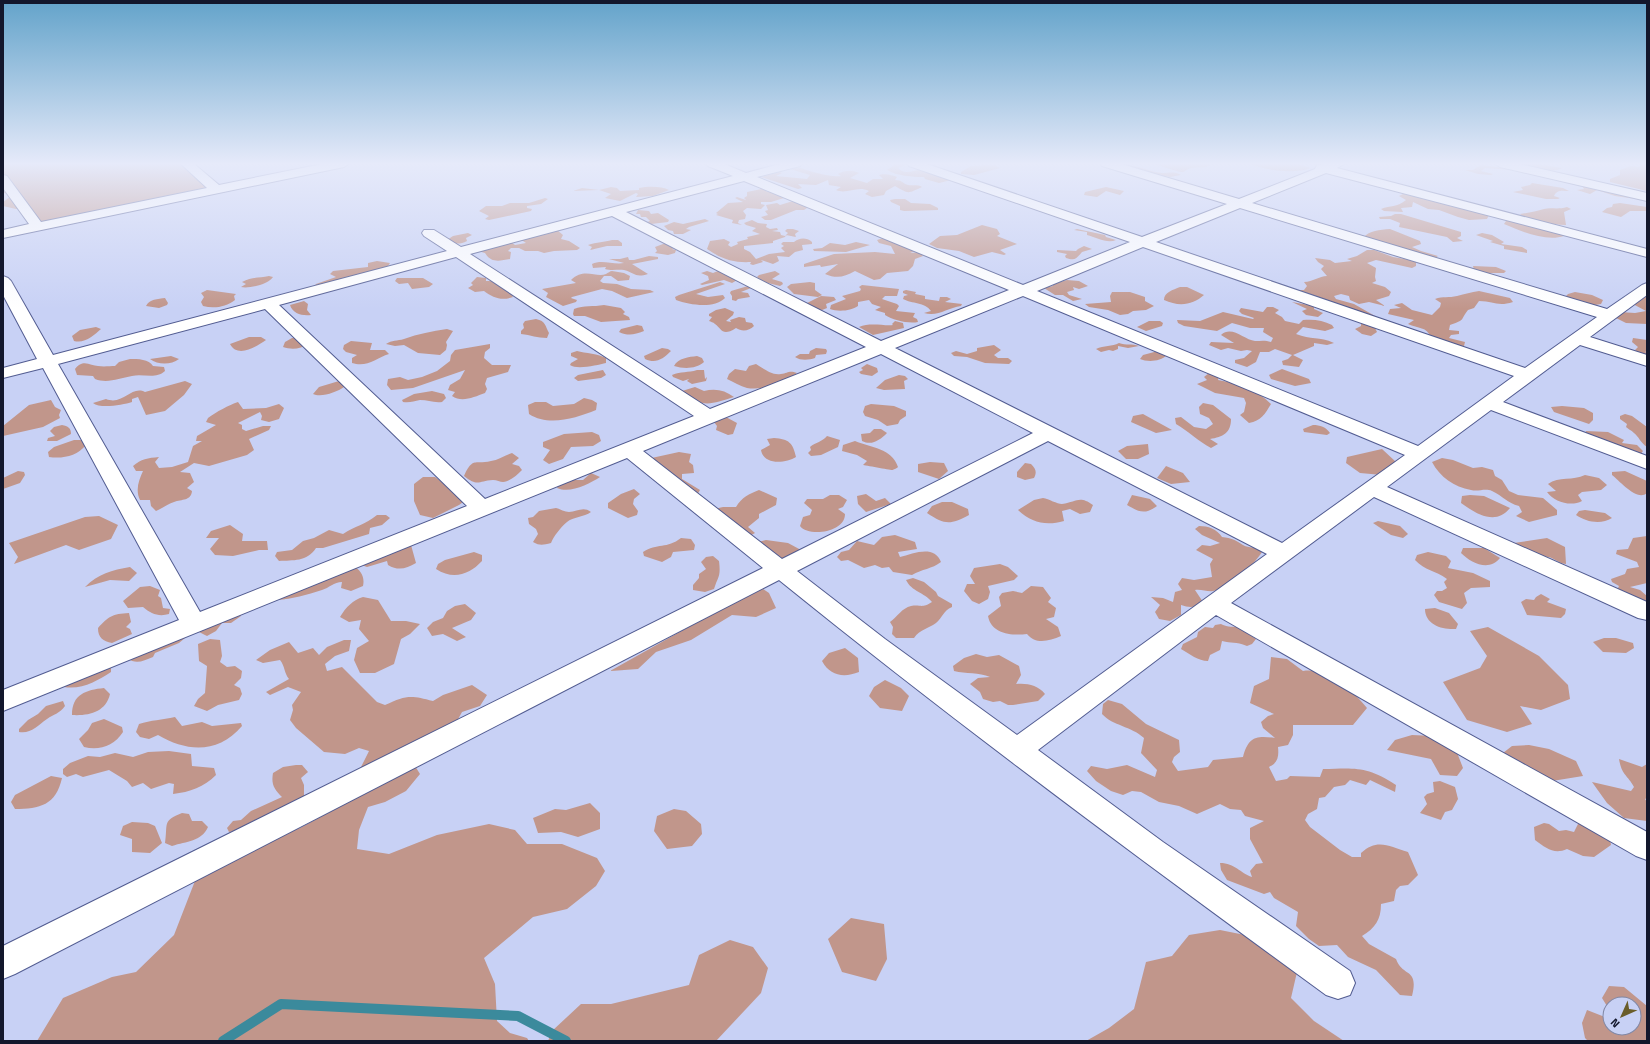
<svg xmlns="http://www.w3.org/2000/svg" width="1650" height="1044" font-family="'Titillium Web',sans-serif">
	<style>
		.green { fill: #c1968b }
		.lines { fill: none; stroke-linecap: round; stroke-linejoin: round }
		.stream { stroke: #3b8a9c; stroke-width: 10 }
		.minor-casing { stroke: #525c91; stroke-width: 2 }
		.minor { fill: #fff; fill-rule: evenodd }
	</style>
	<rect width="100%" height="100%" fill="#c8d1f5"/>
	<path class="green" d="M3 163H182L181 165 211 191 38 227 24 208 16 209 3 206V202L14 194 3 193Z
		M892 163 907 164 898 168C905 175 911 171 919 170 926 169 943 177 951 180L939 183 925 179 924 177C911 177 898 176 887 170L894 165Z
		M1153 163H1200L1210 165C1204 169 1198 166 1192 168 1188 168 1186 171 1183 172 1181 173 1157 165 1153 163Z
		M1249 163H1294L1311 168C1294 174 1265 171 1249 163Z
		M1532 163 1562 168C1551 174 1536 168 1525 166Z
		M1641 163H1647V191L1610 182V179L1620 175V170L1631 166 1639 167Z
		M994 165 1000 168 974 175 961 174V172L971 166Z
		M1123 165C1137 164 1149 172 1162 173 1170 173 1174 171 1181 175L1170 177 1149 174Z
		M1481 165 1512 169 1515 170 1485 168 1481 171 1493 174 1491 175 1478 174 1465 170H1473Z
		M796 166C803 170 833 178 841 176L838 174C845 170 852 170 859 173L850 178 867 183 873 179H883L879 175C883 173 893 175 897 177L895 180C902 180 902 183 908 185 913 186 917 184 922 187 907 194 909 194 895 186L886 191 884 195 872 197 865 194 869 191C857 185 847 195 836 190L841 187 829 185 828 180 816 185 798 184 802 188 798 189 761 177 779 172 782 173 776 176 807 179 810 175 790 169Z
		M1532 183 1563 188 1569 191C1563 191 1557 189 1554 196L1560 198 1558 199H1546L1513 192 1523 190 1521 187 1530 185Z
		M1587 185 1643 200 1615 196 1597 190 1590 194 1577 190 1584 189 1582 186Z
		M611 187 617 188 620 191 639 190V188C648 186 662 186 669 190L653 196 636 197 638 194 636 193 620 201 605 198 611 194 599 190 573 191 582 188 599 190Z
		M1106 187 1124 191 1120 195 1106 191 1097 197 1084 195 1085 192Z
		M767 188 769 190 766 192 778 191 784 198 771 202H761V204L765 205 761 209 747 208 743 211 746 215 745 219 739 220 738 223 742 225 732 223 733 220 716 215 718 214 716 213 728 203 743 202 735 198 737 197 746 200 744 198 747 196V192Z
		M1403 194H1411L1489 215 1487 219 1469 220 1458 217 1439 210 1428 209 1413 202 1412 207 1401 208 1403 212 1384 211 1381 209C1391 205 1396 208 1406 200L1399 196Z
		M545 198 548 199 541 204 527 206V208L532 209 531 211 489 220 485 219 489 216 479 211 486 206H502L510 203H529Z
		M895 199H905L911 203 930 204 938 208V210L904 211 900 210V206L891 202 890 200Z
		M793 201 810 206 804 210H796L771 220H765L761 217 768 215 765 211 768 210 766 205 777 203 780 205Z
		M1620 203 1647 207V211H1630L1621 217 1602 212 1607 208 1612 207 1613 204Z
		M1567 207 1571 209 1564 212 1566 225C1551 225 1532 224 1520 214 1528 213 1537 211 1544 209 1551 207 1557 210 1567 207Z
		M638 210 649 211 651 214 658 213 669 220 668 222 651 224 647 222 650 221 646 217H641L640 214H636Z
		M1395 214H1401L1461 232V236L1457 238 1463 241 1453 242 1447 237 1399 227 1400 223 1390 219H1380L1379 217 1391 216Z
		M705 219 709 221 689 227 686 229 691 230 683 234H674L673 231 668 230 664 226 674 222 683 224Z
		M752 220 758 223 767 224 766 227 770 229 777 228 778 230 772 231 780 232 781 235 785 236 788 233 785 231 787 229H793L799 231 795 234 796 237 786 235 785 237 773 241V243L744 246V249L750 252 756 259 769 254 785 252 781 248 784 246 781 244 783 242H794C799 238 806 237 812 242V244L802 245 803 250 795 252 789 257 777 256 779 261 773 264 761 260 763 262 753 265 750 264 751 262C734 263 721 259 707 249L710 241 724 239 730 242 728 245 731 247 738 244 737 242 748 239 747 237 760 234 752 231 756 228 746 225 744 223Z
		M1512 220 1555 231 1564 236C1546 242 1520 231 1504 224L1506 221Z
		M982 225 997 229 1000 234 997 236 1017 244 1000 250 1006 254 1004 255 992 252 974 257 959 251 937 248 929 244 940 236 957 235Z
		M1077 229 1105 235 1106 237 1116 240C1107 244 1096 237 1087 235V232L1074 230Z
		M1390 229 1420 241 1421 244 1412 247 1421 251 1438 256 1435 258 1363 238C1370 230 1379 230 1390 229Z
		M557 230 563 235 561 239 569 241 580 248 577 250 554 251 544 253 538 251H525L519 248H511L508 251 511 252 510 259C499 261 491 263 485 253L478 251 511 242 515 245 526 243 520 239Z
		M468 233 472 235 466 238 467 241C459 245 454 244 447 240L453 236Z
		M1482 233 1492 235 1504 242 1501 244 1522 247 1527 250V253L1504 249V246L1490 242 1493 241 1476 235Z
		M886 237 917 250 910 253 920 252 923 256 915 259 913 266 908 271 887 273 880 279 874 280 855 271C844 277 837 279 825 274L838 264 821 267 820 265 804 267V264L834 254 875 252 895 254 891 246 879 243 877 240Z
		M612 240H618L622 243V246H607L590 250 592 247 588 245C597 242 604 242 612 240Z
		M856 242 870 245 846 252 814 251 813 249 822 248 830 243 845 245Z
		M670 243 675 247 672 249 676 250 675 253 668 255 655 253 657 251 655 247 663 244Z
		M1084 246 1092 249 1082 252C1076 259 1075 261 1066 258L1065 256 1067 254 1057 252V250L1076 251 1078 249Z
		M1367 250H1374L1393 257 1416 261V266L1412 268 1376 260 1367 263 1376 268 1375 277 1376 281 1372 283 1385 287 1391 292 1389 296 1376 300 1385 306 1369 302 1359 304 1350 300 1349 296 1341 294 1334 296 1336 299 1354 304 1375 316 1372 318 1307 296 1298 290H1304L1307 286 1304 282C1313 282 1319 276 1327 276L1321 269 1324 266 1318 262 1315 258 1330 260 1335 263 1352 261 1347 259 1357 256Z
		M649 256 658 257V259L632 264 648 274C635 278 635 273 624 270 618 269 612 271 605 269L606 267 593 268 592 264C602 259 613 265 624 263L609 259H620L628 257 629 260H634Z
		M377 261 390 263 388 266 381 270 314 287 316 284 336 277 330 274 333 271 368 267V263Z
		M1473 266 1496 267 1506 271 1504 273H1483L1474 270Z
		M612 271 624 273 630 276 629 280 618 281 611 276H604L600 281 603 283 617 284 631 289 650 290 654 292 627 298 612 291 602 289 572 297 571 298 577 300 576 302 563 306 546 297 548 293 542 289 576 283 571 280C584 267 596 278 606 274 608 273 610 271 612 271Z
		M707 271 713 273 718 271 739 279 732 283 724 280 702 285 700 284 709 280 708 276 701 273Z
		M775 271 780 274 772 279 782 282 783 284 780 286 764 282 757 277 759 275Z
		M269 276 273 277C269 284 249 289 241 287L246 284 242 282C252 277 259 278 269 276Z
		M477 277 486 278V281C499 280 506 286 513 297 502 301 493 298 484 291L475 292 468 288 473 285 471 283Z
		M397 278H423L433 284 429 287 412 289 408 283 399 284 395 281Z
		M1067 280 1079 281 1088 286 1079 289 1073 287 1074 290 1067 292 1069 295 1082 299 1073 301 1063 295H1055L1044 288 1053 286V284Z
		M720 282 725 284 696 294 708 297 723 295 725 298C714 309 690 305 676 300L675 297 679 295Z
		M810 282 815 283V290L822 295 818 297 794 294 787 287 791 284Z
		M862 285 899 289 897 296H885L882 299 897 304 899 306 896 311 915 313 913 317 917 319 918 322C908 324 893 320 885 315V313L875 310 881 307 872 304 869 300 858 302V306C851 311 838 312 830 309L831 305 846 299 842 296 860 291 861 289 859 287Z
		M748 286 751 288 741 292 748 293 750 297 738 299 736 301 732 300V296L730 293 731 291Z
		M1180 287H1187L1204 295C1193 305 1179 307 1164 300 1164 292 1173 290 1180 287Z
		M207 290 236 294 234 296 235 300C226 307 214 309 203 306L201 302 204 297 201 293Z
		M906 290 916 292 915 294 925 296V299L939 301 940 297H947L951 299 945 302 962 304 961 306C947 308 938 317 924 313L931 311C925 302 912 304 903 299L904 296 908 295 903 293V291Z
		M1479 291 1510 298 1513 302C1497 307 1494 301 1479 301L1474 308 1468 310C1459 322 1466 319 1450 325L1449 330 1459 331V334L1451 335 1449 338 1465 342 1464 346 1453 345 1431 338C1427 326 1418 329 1408 324L1414 320 1388 314 1390 309 1401 308 1394 305 1402 303 1412 310 1432 315 1440 307 1441 303 1435 299C1443 296 1449 298 1457 296 1465 294 1471 292 1479 291Z
		M1112 292H1130L1145 297V301L1154 306 1146 310 1133 311 1128 314 1120 315 1108 310 1089 307 1085 304 1111 302 1110 296Z
		M1575 292 1592 295 1603 300 1601 304 1589 306 1565 297 1568 294Z
		M821 296 834 297 836 300 826 304 827 308 822 310 803 305Z
		M1647 296V324L1626 323 1614 317 1620 312 1635 313 1646 311 1631 303Z
		M165 298 168 303 167 305 159 308 146 306C149 299 158 299 165 298Z
		M304 301 308 304 307 310 311 315C302 316 293 314 290 305Z
		M1292 302 1314 306V309L1323 313 1318 317 1306 315 1302 311 1307 309Z
		M604 305 621 308 625 312 623 314 629 317 630 320 601 322 585 316H574L573 314 574 309C584 305 593 307 604 305Z
		M1267 307H1273L1279 310 1275 313 1282 317 1285 321 1299 324 1303 320C1313 319 1323 320 1332 325L1334 328 1325 331 1303 327 1296 334C1311 340 1319 336 1334 343L1327 345 1314 343V346L1293 355 1303 360 1299 367 1283 365 1282 361 1288 359 1292 355 1275 349 1269 352H1260L1256 362 1247 367 1235 363V360L1244 358 1252 351 1247 350 1241 351 1228 348 1221 350 1209 345 1211 342 1234 343 1221 335C1232 325 1244 340 1255 341 1261 341 1265 340 1271 342L1273 338 1263 332 1264 328H1250L1232 323 1217 331 1184 326 1178 323 1177 320 1200 321 1223 312 1253 319 1254 318 1242 314 1239 311 1241 308 1263 312Z
		M725 308 734 312 733 315 726 321 731 322 730 320 739 317 745 318 746 322 752 323 754 326C749 331 742 332 736 328 722 337 722 329 715 324 713 322 711 322 709 321L712 317 709 316V314L716 310Z
		M536 319C546 321 545 326 549 333L547 338C537 338 531 335 521 334V331L524 328 523 324 525 321Z
		M895 321 903 323 904 328 873 335 859 327C870 322 883 326 893 325L892 324Z
		M1149 321H1160L1163 323 1162 326 1146 331 1137 327Z
		M1367 323 1374 326 1377 332 1371 336 1362 334 1355 329 1361 326V324Z
		M637 325 642 326 644 331C634 335 628 336 619 332L621 329Z
		M96 327 101 329C94 335 85 344 74 341L72 336 80 330Z
		M447 329 453 331 446 342 447 345 446 350 440 355 418 353 404 345 395 346 386 344C392 340 397 341 404 339 418 334 432 331 447 329Z
		M249 337H261L266 340C257 346 238 359 230 344Z
		M292 338H301L309 344C300 349 292 350 283 347L285 342Z
		M1633 338 1647 340V351L1645 352 1647 353V356L1637 353 1635 350 1638 347 1632 342Z
		M351 341 372 343 370 350H385L389 354C376 358 367 368 352 363V358L357 355 346 352 343 349 344 345Z
		M1119 343C1126 346 1132 343 1139 346L1128 348 1118 346V349L1113 351 1109 350 1101 352 1096 349C1104 345 1112 347 1119 343Z
		M490 344V348L485 352 484 358 492 365H511L508 372 487 378 485 384 487 389 485 393C474 397 462 403 452 396L455 392 448 390 450 385 460 379 465 370 413 388 391 390 387 385 388 379 400 377 408 380 422 377 437 371 450 361 451 355 455 350Z
		M994 345 1001 350 994 355 998 358H1008L1012 361 1009 364 985 363 967 357 954 356 951 353 956 351 967 354 977 351V348Z
		M662 348 668 349 671 351C663 359 656 364 645 359L644 356Z
		M816 348 826 349 827 351 826 354 816 355 815 358C809 360 801 361 795 357L800 354H809L810 351Z
		M577 351C585 353 599 354 606 358V363C598 365 577 370 570 365L571 363 578 359 571 356V353Z
		M1158 351 1167 355C1160 362 1147 362 1140 359L1143 355Z
		M171 356 179 359C171 365 158 365 150 359Z
		M697 356 702 358 704 362C696 369 684 369 674 366 678 358 689 357 697 356Z
		M130 359C138 359 149 359 153 366L164 367 165 371C155 380 143 373 132 376 119 378 108 384 95 379L93 376 77 375 75 369C83 358 91 366 98 366 104 367 110 366 115 366L119 362Z
		M756 364C763 368 772 376 781 374 788 373 789 370 797 373 784 382 764 391 747 388 740 386 734 382 727 379L729 374 735 369 746 371 749 366Z
		M867 364 877 368 878 372 872 376 861 374 859 372 863 370 861 368Z
		M1282 369 1309 379 1311 383 1295 386 1271 379 1269 375Z
		M603 370 606 375 601 378 578 381 574 378 578 375Z
		M697 370H704L705 379 707 377 706 381 692 384 687 381 689 379 683 381 673 377 672 375C681 371 688 373 697 370Z
		M1209 373 1219 377 1218 380C1238 384 1256 389 1271 404 1265 414 1261 421 1249 423L1240 415 1244 412 1246 403 1244 398 1215 393 1197 384 1207 380 1204 377Z
		M899 375 905 376 908 379 904 381 905 389 884 390 876 388 885 380Z
		M185 381 192 384 184 395 165 411 146 415 138 397 132 399V402C123 405 100 409 93 403L106 399C123 406 131 385 145 392Z
		M339 381 345 384 344 387C337 392 321 398 313 394L319 387Z
		M695 387 704 391C715 388 725 390 734 397 711 404 702 409 682 391Z
		M432 391 444 394 446 398 442 402C433 403 428 400 420 400 414 401 410 403 403 402L402 400 414 394Z
		M584 398 592 400 597 403 596 410C576 418 549 427 529 414L528 405 535 402H546L553 406 574 404Z
		M51 400 55 407 61 410 59 415 60 418 43 427 3 436V426L29 405Z
		M238 402 243 409 266 408 279 404 284 408 279 419 269 422 261 420 262 416 260 412 238 423 242 425V429L246 431 263 426H271L269 430 249 439 254 450 247 455 209 466 194 463 180 472 190 473 194 482 187 488 192 491C191 501 182 499 174 502 168 504 163 508 156 511L151 506 150 500H140C135 490 139 480 143 471H136L133 466C141 459 148 458 159 457L155 462 159 468 172 467 188 462 193 446 202 441H196L197 436 216 425 206 422 208 418C216 412 229 405 238 402Z
		M1203 403 1213 405 1231 419C1231 433 1223 437 1210 439L1218 444 1211 448C1198 441 1188 431 1176 424L1175 418 1181 417 1194 427 1206 429 1213 424 1209 418 1200 414 1199 407Z
		M871 404 894 406 906 411V416L900 420 898 424 887 426 878 420 865 416 863 412 865 406Z
		M1562 406 1584 408 1593 413V420L1589 424 1554 412 1551 407Z
		M1143 414 1172 430 1156 433 1131 422 1133 416Z
		M1625 414 1632 416 1647 427V447C1640 442 1639 437 1634 433 1631 430 1628 429 1626 427L1627 424 1620 419V416Z
		M724 416 737 423 733 434 728 435 716 430 717 426 714 422 715 419Z
		M62 425C68 426 71 428 71 434L57 441H47L48 438 55 436 50 431 54 427Z
		M1313 425C1320 425 1326 427 1330 433L1327 435 1304 432 1303 429Z
		M874 429H881L887 433C880 440 872 446 862 441L861 434 870 433Z
		M1586 431 1608 432 1624 440 1622 443 1637 445 1643 451 1640 455 1585 436Z
		M592 432 599 435 601 441 593 446 571 447 563 459 549 464 543 460 550 450 543 447V442L564 434Z
		M827 436 840 440 838 447 821 455 811 456 808 453 811 450 810 447C816 442 822 442 827 436Z
		M774 438C789 439 793 443 796 457 786 463 764 466 761 450L770 445 767 439Z
		M74 440H82L86 445C77 456 63 459 49 457L48 452 54 447Z
		M855 441C871 448 892 448 898 467 897 468 893 470 892 470 890 470 864 465 863 465L867 461 857 455 842 451 843 445Z
		M1148 444 1149 454 1138 459H1126L1118 451 1127 446Z
		M1382 449 1396 462 1382 475 1360 473 1346 463 1347 457Z
		M679 452 691 454 689 462 693 465 694 473 682 474V479L700 490 697 495 647 459Z
		M512 453 519 458 512 464 519 466 522 470C517 475 511 481 503 482 500 482 497 480 493 480 478 481 478 487 464 476 473 456 475 465 491 461 498 460 505 455 512 453Z
		M1442 458 1453 460 1473 468 1482 467 1493 470 1495 476 1502 480 1509 491 1518 495 1543 498 1557 510V515L1529 522 1516 516 1522 512 1519 506C1507 503 1503 496 1492 491 1485 488 1478 492 1471 490 1454 487 1440 477 1432 462Z
		M930 462 944 463 948 471 939 479 918 472V464Z
		M1025 463 1031 464C1036 469 1037 472 1034 478L1025 480 1017 477V472Z
		M1166 466 1183 473 1190 482 1171 484 1157 478Z
		M18 471 24 472 25 475 20 483 3 489V478Z
		M1625 471 1647 481V493C1637 502 1620 481 1612 475V472Z
		M591 473 600 477C589 484 570 494 557 488L560 483 572 480H583Z
		M1585 475 1599 478 1607 485 1601 490 1582 492 1578 495 1582 501C1571 507 1554 502 1547 492L1556 491 1548 484C1559 476 1573 481 1585 475Z
		M423 477H435L466 500 459 505 433 518 420 515 414 501V484Z
		M634 489 640 494 634 499 633 504 638 511 637 515 628 518 608 508V503L621 494Z
		M759 490 777 498 776 505 759 514V518L748 527 755 533 746 538 710 510 723 507H736C742 497 749 494 759 490Z
		M866 494 876 501 885 498 891 504 866 512 858 504 857 496Z
		M830 495H839L847 500 843 507 838 509 845 514C845 533 808 537 800 526L803 517 810 515 812 510 804 503 807 499H823Z
		M1132 495 1150 499 1157 506C1145 515 1139 512 1127 505Z
		M1470 495 1484 496 1510 508C1496 526 1476 514 1461 503L1462 496Z
		M1043 498C1049 499 1057 504 1062 504 1077 502 1079 495 1093 505L1090 512 1080 514 1070 509 1062 511 1064 521C1046 526 1032 523 1018 510L1034 500Z
		M942 502H952L968 509 969 515C950 525 945 525 927 513L932 506Z
		M556 508C560 509 565 512 569 512 577 512 583 506 591 512 584 517 573 517 567 522 560 528 554 536 551 543 543 545 540 546 533 542L538 534 536 529 529 524 528 518 533 517 539 511Z
		M1585 510 1605 513 1612 518C1601 525 1586 522 1576 515L1579 511Z
		M377 515H386L390 518 382 525 370 528 369 534 323 548H316C307 562 293 560 279 561L275 556 277 552 292 550 303 541 314 538 329 530 343 534C355 526 365 525 377 515Z
		M99 516 118 525 111 539 79 550 66 545 14 564 18 557 9 543 85 517Z
		M1378 521 1400 526 1408 534 1403 538 1391 535 1373 523Z
		M230 525 243 534 242 541H267L268 550H259L233 556 215 555 210 549 219 538H206L211 531Z
		M1199 526C1208 526 1217 529 1222 537 1232 538 1235 540 1243 545 1250 549 1254 545 1262 552 1253 566 1230 588 1213 591 1208 592 1201 589 1195 590L1203 602C1195 608 1190 608 1181 605V615L1170 621 1159 619 1155 612 1160 605 1151 597 1163 598 1173 602 1175 592 1182 590 1178 584 1182 578 1194 580 1212 577 1210 564 1213 559 1196 550 1202 545 1210 546 1220 543 1202 535 1195 529Z
		M895 535 915 542 917 549 898 552 900 557C913 554 934 544 941 562 932 569 922 569 912 575L893 572 889 567 882 568 875 565 864 568 848 560 841 561 837 557 841 552 849 550 857 541 874 545 882 537Z
		M1647 536V583L1630 587 1640 590 1647 596V617L1617 590 1619 586 1612 582 1611 579 1625 574 1627 569 1639 567 1637 562 1616 554 1617 550 1628 549 1633 538Z
		M681 538 691 539 695 545 694 550 673 552 671 557 662 562 644 556 643 552C657 543 667 549 681 538Z
		M1547 538 1565 547 1566 564C1557 563 1555 558 1548 557 1537 555 1527 555 1516 551L1514 543Z
		M766 540 788 543 801 550 776 563 754 543Z
		M411 545 416 563C406 569 398 571 388 565L387 561 367 567 359 564Z
		M1463 548H1484L1500 558C1489 572 1471 563 1461 553Z
		M474 552 482 555V561C469 575 453 580 436 569L438 564 445 560Z
		M1428 552 1446 556 1451 561 1448 568 1473 573 1490 581V587L1471 588 1464 593 1467 603 1462 609 1439 602 1434 595 1437 591H1442L1447 588 1444 582 1447 579C1435 570 1425 571 1415 560L1417 555Z
		M713 556 719 561C721 577 718 576 714 589L705 592 693 590V585L699 578V574L706 569 701 562 706 557Z
		M1000 564 1008 567 1018 576 1014 580 988 586 990 592 988 599 979 604 972 601 964 591 967 584H975L970 576 974 568Z
		M353 566C361 570 365 577 363 586L351 591 341 588 342 582C334 582 329 588 322 590 307 595 292 599 277 600Z
		M130 567 137 573 129 581 110 580 85 587C98 574 112 570 130 567Z
		M913 578 924 582 936 592 938 596 952 604V607C943 611 943 617 936 623 928 629 920 629 914 638H896L892 634 893 627 890 622C897 617 902 608 911 606 921 604 921 609 932 602 924 592 912 592 906 580Z
		M150 586 160 590 158 596 161 598 163 608 170 609 169 614C159 617 151 614 143 607L128 608 123 601 140 587Z
		M1031 586 1043 587 1051 598 1048 602 1056 608 1054 617 1046 619 1058 627 1061 636C1049 641 1036 645 1027 634 1012 636 991 634 988 616L1001 606 999 597 1002 593 1013 591 1022 593Z
		M760 587 769 593 776 608 756 617 732 615 691 640 656 652 638 669 610 671Z
		M1541 594 1550 599 1547 602 1566 609 1565 614 1561 618 1527 615 1521 602 1526 599 1534 600 1536 597Z
		M363 597 378 600 391 621H406L420 624 410 634 401 639 394 664 375 673H360L354 660 357 648 369 641 359 629 361 620 349 622 340 617C346 607 353 600 363 597Z
		M465 604 476 613 471 620 452 628 466 637 457 641 443 634 432 636 427 628 433 622 443 618 447 611 455 606Z
		M1435 608 1449 613 1458 624 1456 629C1443 630 1425 625 1425 609Z
		M239 611 241 616 231 623H222L216 631 207 636 193 629Z
		M129 613 131 622 126 627 130 629 132 634 112 643C103 641 98 638 98 628 109 616 112 614 129 613Z
		M1221 624C1230 628 1229 626 1236 627 1244 629 1250 635 1256 639L1252 644 1247 646C1235 641 1232 644 1222 641L1220 650 1210 655 1208 661C1198 661 1190 654 1181 649L1183 644 1197 637 1198 632 1205 627 1213 628 1215 625Z
		M1488 627 1539 656 1568 685 1570 699 1541 710 1520 706 1532 724 1507 732 1467 720 1443 682 1480 668 1487 656 1470 631Z
		M183 634 185 638 179 643 155 653 153 657C143 661 136 665 127 658Z
		M1604 638H1616L1633 643 1634 648 1626 653 1603 652 1593 642Z
		M210 639 220 640 222 656 220 662 227 667 235 666 242 671 241 678 234 685 240 688 242 694 239 700 218 705 207 711 194 706 198 699 205 693 207 666 199 661 198 644Z
		M344 640H351L349 651 335 656 325 664 327 671 342 667 377 702 385 705C406 695 411 695 433 701L443 695 472 685 487 695 480 706 462 712 457 721 368 767H361L369 751 359 748 345 754 324 752 296 728 290 720 293 710 292 705 301 692 288 687 270 695 266 692 289 679C284 673 285 666 280 660L263 663 256 660 270 650 289 642 298 653 313 648 319 655 327 647Z
		M845 648 858 658 859 672C844 678 830 676 822 661L829 653Z
		M976 654 987 657 999 655 1019 666 1021 675 1016 684C1027 683 1038 685 1045 694L1038 701 1013 705H1008L1000 701 993 702 983 699 980 692 970 684 978 678 990 677C979 672 966 674 954 671L953 666 964 658Z
		M1271 657 1287 659 1303 671C1328 667 1352 690 1367 708L1353 725H1293V735L1288 745 1278 747C1279 756 1278 763 1269 767L1276 781 1287 779 1290 776 1320 777 1323 769C1356 768 1367 766 1396 785L1395 792 1370 780 1366 785 1350 780 1345 785 1334 787 1325 797 1319 798 1317 809 1308 814 1305 820 1310 827 1340 850 1352 857H1361V853C1377 838 1389 846 1408 852L1418 875 1408 885 1400 886 1396 890 1394 901 1381 904C1381 920 1375 928 1362 936L1369 944 1396 959C1403 978 1419 967 1412 996L1400 995 1376 970 1348 957 1337 945 1319 946 1309 939 1296 926 1298 912 1274 898 1270 892 1264 894 1227 880 1221 870 1220 863C1235 863 1240 873 1252 877L1250 871 1256 864 1263 863 1250 839V828L1264 821 1245 816 1241 810 1230 809 1220 804 1197 814 1179 806 1159 802 1141 792 1132 791 1123 795 1111 791 1096 781 1087 771 1091 766 1107 769 1127 765 1155 777 1157 770 1141 753 1144 738C1131 726 1113 726 1102 714L1103 704 1108 700 1122 704 1146 724 1179 740 1180 752 1174 757 1172 762 1178 771 1208 767 1213 760 1243 757C1248 737 1256 735 1275 738L1263 728 1261 722 1268 716 1274 714 1250 703 1254 686 1269 679Z
		M111 666V672C97 681 82 690 64 687V684Z
		M885 680 901 688 909 696 902 711 880 708 869 696 874 687Z
		M104 688 110 694C106 712 89 716 72 715 72 694 86 690 104 688Z
		M63 701 65 706C59 714 54 714 47 719 37 726 31 734 19 732V729L28 720 38 714 46 706Z
		M175 717 182 726 202 722 212 726 241 723 242 726C218 754 187 752 158 735L149 739 140 737 136 732 139 724C151 720 162 720 175 717Z
		M104 719 122 727 123 732C114 746 99 751 84 747L79 739 88 730 92 723Z
		M1412 735 1434 736 1456 750 1463 768 1457 776 1440 775 1431 759 1387 750 1395 740Z
		M1529 745 1549 749 1576 761 1583 776 1552 781 1512 764 1503 753 1512 746Z
		M169 751 191 754 192 766 214 768 216 775C204 787 190 792 173 794L174 784 169 783 151 789 143 783 132 787 127 781 109 770 83 777 76 774 67 777 63 774V769L70 763 88 756 100 757 115 753 133 757 148 752Z
		M1619 759 1642 767 1647 764V798L1645 799 1647 802V821L1624 818 1607 803 1592 782 1631 791 1634 787C1627 774 1622 776 1619 759Z
		M296 765H302L308 772 301 778 304 785V796L282 809 273 811 269 816 257 822 247 824 241 830 229 832 227 828 233 821 241 820 251 811 282 797C274 789 271 784 273 773L283 767Z
		M415 766 420 774 406 791 385 802 368 807 359 830 357 849 389 854 437 835 489 824 515 830 527 844H562L597 858 605 871 596 886 567 909 533 917 484 958 495 984 497 1021 510 1033 527 1038 529 1041H37L63 998 112 977 136 972 174 935 200 868 300 828Z
		M51 776 62 778C56 805 40 809 15 809L11 802 15 795Z
		M1440 781 1455 787 1458 799 1452 810 1445 812 1441 820 1420 813 1427 804 1424 797 1427 794 1434 792 1433 782Z
		M590 803 600 813V829L578 837 561 832 538 833 533 818 555 809 566 810Z
		M674 809 686 811 701 824 702 834 692 846 667 849 654 831 657 816Z
		M182 813 189 814 192 821H202L208 827C201 842 187 841 172 846L165 843C168 823 162 821 182 813Z
		M132 822 148 823 155 826 162 843 150 853 132 852V839L120 835 123 826Z
		M1544 823 1549 824 1559 831 1566 830 1574 832 1578 824 1594 825 1610 839 1611 845 1594 857 1583 856 1567 849C1554 855 1546 848 1535 840L1534 827Z
		M851 918 884 924 887 959 876 981 842 972 828 939Z
		M1220 930 1255 937 1297 972 1291 998 1314 1021 1344 1041H1086L1109 1028 1134 1009 1146 962 1172 956 1189 935Z
		M730 940 753 947 768 968 761 993 716 1041H548L552 1031 581 1004H611L689 985 699 955Z
		M1609 986 1624 987 1647 1006V1041H1588L1585 1038 1582 1023 1587 1010 1610 1019V1028H1634V1004H1610V1011L1602 998Z"/>
	<g class="lines">
		<path class="stream" d="M223 1041 281 1004 518 1016 566 1041"/>
		<defs>
			<path id="minor" d="M180 163H193L219 185 327 163H350L344 167 3 238V230L29 224 3 188V175L7 176 41 222 207 188Z
				M706 163H722L746 173 783 163H802L800 166 757 177 1023 285 1130 242 909 166 907 163H924L1142 237 1227 204 1102 166 1100 163H1118L1239 199 1315 169 1317 165 1330 163H1346L1337 168 1647 249V257L1326 173 1252 203 1607 309 1642 285 1647 283V295L1590 337 1647 355V366L1580 345 1503 402 1647 456V469L1491 410 1387 487 1647 602V620L1638 618 1374 497 1231 603 1647 832V860L1636 856 1216 615 1038 750 1163 842 1350 971 1355 983 1350 995 1338 999 1326 995C1141 860 957 724 779 580L15 974 3 979V946L763 568 627 458 3 711V690L179 620 43 368 3 378V368L37 359 3 295V276L8 278 11 281 53 355 447 251 424 236 422 233 424 230H434L461 247 733 176 708 166ZM744 181 1009 290 881 341 626 212ZM1240 208 1597 317 1525 368 1156 242ZM612 216 866 347 710 409 470 254ZM1143 247 1514 376 1418 446 1037 291ZM456 257 694 416 485 499 279 305ZM1023 296 1405 455 1282 543 895 348ZM265 309 467 506 200 612 58 364ZM881 354 1033 433 782 559 643 451ZM1048 441 1267 554 1017 735 885 639 797 571Z
				M1494 163H1515L1647 193V201L1500 167Z"/>
		</defs>
		<use href="#minor" class="minor-casing"/>
		<use href="#minor" class="minor"/>
	</g>
	<linearGradient id="sky" x2="0" y2="1"><stop stop-color="#63a3ca"/><stop offset="0.53" stop-color="#e6eafa"/><stop offset="1" stop-color="#e6eafa" stop-opacity="0"/></linearGradient>
	<rect width="1650" height="309" fill="url(#sky)"/>
	<rect width="1650" height="1044" fill="none" stroke="#13172c" stroke-width="8"/>
	<g transform="translate(1622 1016) rotate(225)"><circle r="19" fill="#c8d1f5" stroke="#8087a5"/>
	<path d="M0-3L7 15L0 10L-7 15Z" fill="#6a5d2a"/>
	<text y="-6" font-size="11" font-weight="bold" text-anchor="middle" fill="#13172c">N</text>
	</g>
</svg>
